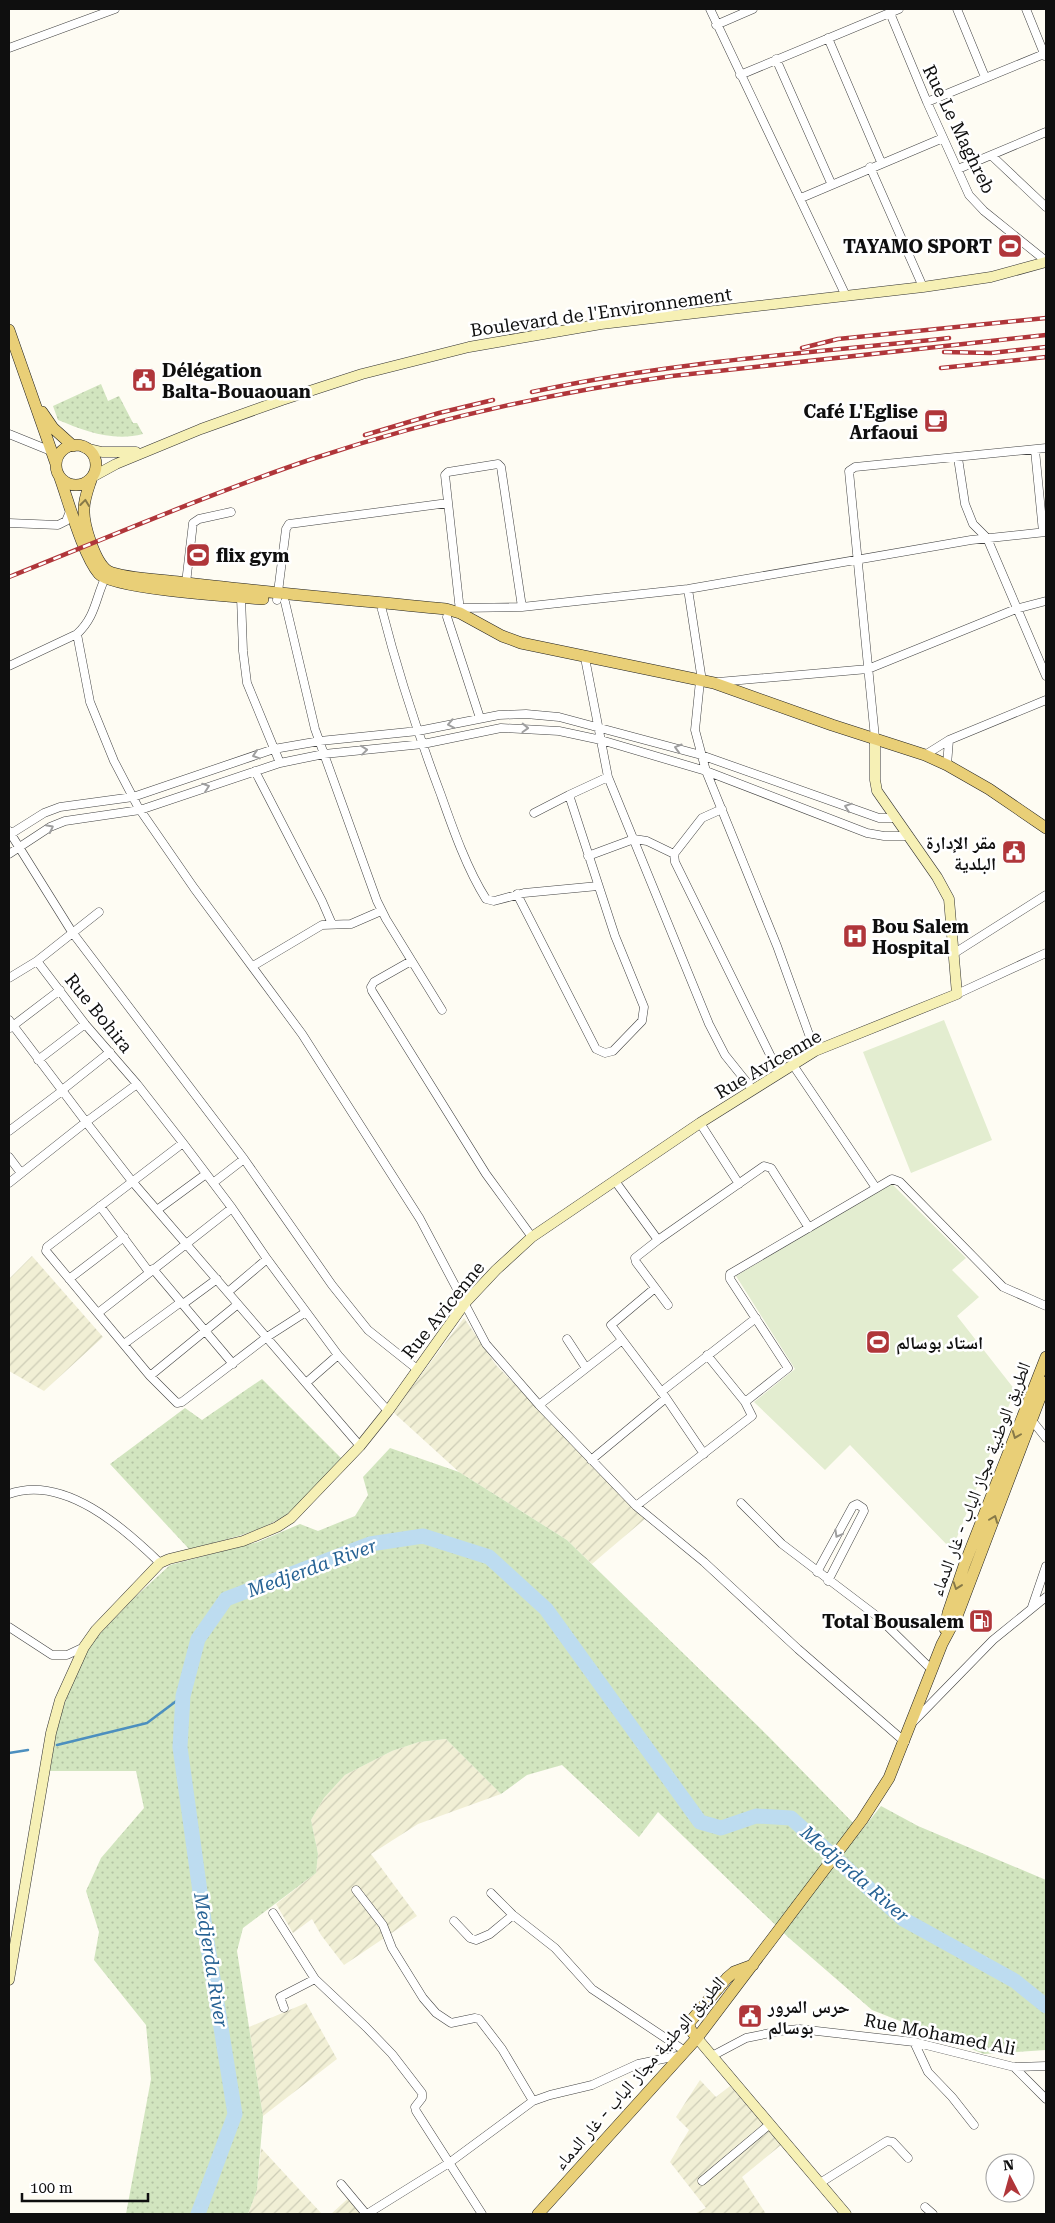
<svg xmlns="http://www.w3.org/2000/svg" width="1055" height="2223" font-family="'Roboto Serif','Noto Naskh Arabic',serif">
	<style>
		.farmland { fill: url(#farmland-furrows) }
		.grass { fill: url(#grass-dots) }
		.pitch { fill: #e3edd0 }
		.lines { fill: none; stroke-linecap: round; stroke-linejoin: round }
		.stream { stroke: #4c8fbf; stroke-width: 2.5 }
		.river { stroke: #bddcf0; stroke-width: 15 }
		.street-casing { stroke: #424242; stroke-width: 9 }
		.secondary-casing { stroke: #313131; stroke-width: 11 }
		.primary-casing { stroke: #202020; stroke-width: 12 }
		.street { stroke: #fff; stroke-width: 8 }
		.secondary { stroke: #f6f0b5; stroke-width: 10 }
		.primary { stroke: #e9cf77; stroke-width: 11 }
		.rail-casing { stroke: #b0363a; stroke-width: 4.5 }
		.rail { stroke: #fff; stroke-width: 2.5; stroke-dasharray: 8; stroke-linecap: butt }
		.oneway { stroke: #877948 }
		.oneway2 { stroke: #9f9f9f }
		.labels { text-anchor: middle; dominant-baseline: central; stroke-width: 5; stroke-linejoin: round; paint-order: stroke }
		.street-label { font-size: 18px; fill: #0f0f0f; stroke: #fff }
		.poi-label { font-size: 18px; font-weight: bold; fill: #0f0f0f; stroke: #fff; text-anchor: start }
		.water-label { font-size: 19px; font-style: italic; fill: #266294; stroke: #fff }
	</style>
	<defs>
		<pattern id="farmland-furrows" width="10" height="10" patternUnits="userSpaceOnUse" patternTransform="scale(1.25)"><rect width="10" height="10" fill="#f1efd5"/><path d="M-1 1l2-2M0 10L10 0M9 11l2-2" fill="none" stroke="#cdccb6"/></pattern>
		<pattern id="grass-dots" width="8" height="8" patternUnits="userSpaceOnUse" patternTransform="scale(1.25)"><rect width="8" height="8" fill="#d2e5bf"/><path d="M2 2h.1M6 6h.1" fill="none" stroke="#b3c3a3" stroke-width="1.8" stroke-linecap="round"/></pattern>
	</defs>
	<rect width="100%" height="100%" fill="#fefcf3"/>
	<path class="farmland" d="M32 1256 103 1337 44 1391 9 1371V1279Z
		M464 1318 496 1365 646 1518 592 1564 567 1540 459 1472 393 1412Z
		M446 1739 501 1794 418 1824 371 1854 417 1916 344 1965 321 1935 312 1919 293 1933 276 1904 316 1873 318 1854 311 1820 324 1798 345 1775 392 1751 419 1742Z
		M306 2003 337 2059 263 2116 249 2027Z
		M700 2080 716 2097 730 2086 781 2145 742 2177 766 2214H694L706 2208 670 2162 689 2130 676 2117Z
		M261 2148 322 2214H248L257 2190Z
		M354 2193 370 2214H331Z"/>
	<path class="grass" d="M101 384 108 401 119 396 133 423H137L143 434C113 442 85 431 58 420L53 406Z
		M262 1379 341 1458C324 1477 308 1500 287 1514 258 1534 222 1540 189 1549L110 1464 185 1408 202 1420Z
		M390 1448 459 1472 567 1540 769 1737 861 1831 881 1806 918 1826 1046 1880V2050L984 2054 872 2010 789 1938 658 1812 639 1837 562 1765 527 1775 501 1794 446 1739 419 1742 392 1751 345 1775 324 1798 311 1820 318 1854 316 1873 243 1928 237 1951 263 2116 257 2190 248 2214H126L151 2079 146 2025 94 1960 99 1932 86 1891 101 1858 144 1808 136 1771H50L58 1722 76 1673 91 1643 132 1600 170 1565 258 1542 300 1524 318 1531 355 1516 368 1495 363 1477Z"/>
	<path class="pitch" d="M944 1020 992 1140 911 1173 863 1052Z
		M891 1183 966 1258 952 1270 979 1297 957 1316 1015 1390 952 1550 850 1445 825 1470 754 1402 795 1369 736 1276Z"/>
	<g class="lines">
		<path class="stream" d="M57 1745 147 1723 183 1696
			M9 1753 28 1750"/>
		<path class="river" d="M198 2214 235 2114 206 1935 180 1747 183 1696 198 1639 226 1599 370 1544 423 1536 489 1557 546 1609 700 1822 721 1828 756 1816 791 1818 903 1919 1015 1981 1046 2006"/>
		<defs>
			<path id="street" d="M710 9 846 296
				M957 9 985 77
				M1026 9 1045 56
				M890 13 927 102 969 195 984 211 1046 261
				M716 25 753 9
				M828 38 881 162
				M9 48 115 9
				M776 59 831 183
				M740 75 899 9
				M927 102 1044 54
				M992 156 1046 207
				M870 167 923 287
				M958 169 1046 132
				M801 198 943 138
				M9 434 51 451
				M1035 450 1043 532
				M958 458 965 504 973 524 987 538 1046 676
				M9 523 58 525 66 521 71 509
				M186 583 193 523 199 519 231 512
				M688 589 702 681
				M241 597 243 651 247 683 280 763
				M277 600 286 529 289 524 448 503
				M285 602 315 729 377 901 386 919 442 1010
				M460 608 522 607 688 589 971 540 1046 532
				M382 610C398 673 418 734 441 795 453 829 467 869 486 899L494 901 524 893 598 886
				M460 611 445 475 448 472 498 464 501 467 522 607
				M447 617 480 718
				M77 634 90 702 114 761 138 807 194 888 302 1034 420 1219 486 1344 539 1405 636 1506 704 1562 798 1649 905 1742
				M585 658 608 777 709 1024 725 1055 753 1090
				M9 666 77 634C97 615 95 597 107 574
				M700 681 695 730 706 771 777 946 815 1051
				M718 682 868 669 1016 609 1046 601
				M875 738 849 471 855 467 1046 448
				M925 755 949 740 1046 700
				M947 765 949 740
				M255 771 322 901 332 924
				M722 809 702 818 674 854 675 862 779 1073
				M534 813 569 795
				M9 831 72 932 244 1159 332 1285 368 1330 417 1369
				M9 835 44 813 60 807 133 797 274 749 320 741 418 731 499 715 526 714 559 717 701 755 879 818H895
				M9 854 50 827 65 821 140 810 280 763 324 754 423 744 501 728 559 731 601 740 706 771 867 833 884 836H908
				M588 856 634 839 647 841 674 854
				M517 894 596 1049 605 1053 613 1051 642 1021 644 1007 615 936 569 795 608 777
				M953 954 1046 895
				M37 961 85 1024 137 1084 183 1143 232 1208 267 1259 338 1355 388 1411
				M411 961 374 982 371 987 372 991 486 1174 532 1237
				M253 966 322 925 351 924 381 911
				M9 978 37 961 99 912
				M957 994 1046 953
				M9 1020 86 1122 9 1183
				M10 1028 60 990
				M38 1060 85 1024
				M793 1065 876 1188
				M137 1084 86 1122 131 1180 360 1446
				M61 1091 110 1052
				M700 1123 739 1184
				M9 1131 62 1091
				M183 1143 47 1247 46 1251 150 1376 177 1403 182 1402 267 1337 306 1312
				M9 1157 21 1173
				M615 1181 658 1240
				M213 1183 244 1159
				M100 1206 149 1272
				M157 1210 206 1174
				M153 1269 233 1364
				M69 1279 124 1237
				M655 1288 611 1325 666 1398 704 1454
				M228 1292 267 1259
				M183 1304 217 1279
				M668 1305 636 1262 635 1258 658 1240 764 1166 771 1168 809 1228
				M98 1313 232 1208
				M567 1339 586 1368
				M124 1344 181 1302
				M150 1376 238 1304
				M306 1383 338 1355
				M661 1392 756 1318
				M745 1402 788 1368 730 1279V1274L892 1179 900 1182 1003 1287 1046 1306
				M539 1405 621 1341
				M1030 1418 1046 1438
				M591 1460 666 1398
				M9 1494C64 1474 124 1528 160 1563
				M741 1503 782 1544 878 1617 932 1670
				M636 1506 752 1416 745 1402 707 1355
				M817 1572 853 1506 857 1504 863 1508 864 1511 828 1581
				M1032 1607 1046 1566
				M9 1627 52 1655H67L84 1647
				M913 1722 993 1640 1046 1597
				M356 1890 383 1925 392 1948 423 1998 436 2013 451 2023 475 2018 479 2019 502 2049 533 2101
				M491 1893 513 1915 555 1948 592 1989 685 2051
				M273 1913 315 1979 366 2027 392 2054 422 2093V2098L415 2107 416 2111 482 2214
				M454 1921 470 1938 476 1940 490 1934 513 1915
				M284 2008 280 1997 315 1979
				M914 2042 928 2072 952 2097 974 2125
				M712 2056 746 2038 780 2031 799 2029 914 2042 1014 2067 1046 2066
				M1014 2067 1046 2099
				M702 2181 770 2124
				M820 2183 887 2141 893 2142 908 2158
				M341 2184 366 2214
				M925 2207 933 2214
				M367 2214 449 2163 533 2101 550 2095 592 2085 638 2064 682 2055"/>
			<path id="secondary" d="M85 448 102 452H136
				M94 476 116 464 201 429 282 400 362 374 469 347 601 324 923 287 991 277 1046 262
				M9 1980 51 1733 60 1700 84 1647 96 1630 160 1563 169 1559 243 1541 277 1527 291 1518 360 1446 388 1411 465 1303 496 1270 532 1237 700 1123 815 1051 957 994 949 899 937 877 877 791 875 780V738
				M697 2038 846 2214"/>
			<path id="primary" d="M9 330 56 464
				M42 412 53 428 73 446
				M56 465a20 20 0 1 1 40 0a20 20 0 1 1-40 0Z
				M60 478C69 503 83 555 99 574 112 589 237 597 263 599
				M91 480C88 489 84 499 84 509 83 524 95 563 108 571 121 578 163 580 179 582 268 593 357 600 446 609L460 613 502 636 521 643 714 683 832 725 925 755 947 765 989 789 1046 828
				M945 1629 948 1613 964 1566 1046 1357
				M697 2038 690 2029 689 2023 727 1978 734 1972 753 1965
				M538 2214 697 2038 862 1820 889 1778 942 1644 957 1616 1046 1382"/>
		</defs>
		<use href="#street" class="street-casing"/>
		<use href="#secondary" class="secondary-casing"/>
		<use href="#primary" class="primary-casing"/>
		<use href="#street" class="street"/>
		<use href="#secondary" class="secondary"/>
		<use href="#primary" class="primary"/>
		<defs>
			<path id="rail" d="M802 348 838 339 1046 318
				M944 352 991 353 1046 347
				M941 368 1046 357
				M532 392C668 362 811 353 949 338
				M365 435 439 413 493 400
				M9 577C109 537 209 494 312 459 429 420 550 393 672 376L1046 335"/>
		</defs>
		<use href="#rail" class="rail-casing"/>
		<use href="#rail" class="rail"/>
	</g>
	<defs><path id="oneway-chevron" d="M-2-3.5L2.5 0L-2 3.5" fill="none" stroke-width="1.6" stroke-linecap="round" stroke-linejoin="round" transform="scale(1.25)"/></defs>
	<g class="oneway">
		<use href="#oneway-chevron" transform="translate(85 503) rotate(-83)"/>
		<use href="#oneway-chevron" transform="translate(1016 1435) rotate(111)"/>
		<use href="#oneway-chevron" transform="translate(994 1519) rotate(-69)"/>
		<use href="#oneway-chevron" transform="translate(957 1586) rotate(109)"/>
	</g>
	<g class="oneway2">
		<use href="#oneway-chevron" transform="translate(451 724) rotate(169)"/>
		<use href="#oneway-chevron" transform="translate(525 728) rotate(2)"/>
		<use href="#oneway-chevron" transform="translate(678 748) rotate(-164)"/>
		<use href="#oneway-chevron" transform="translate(364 750) rotate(-6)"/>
		<use href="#oneway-chevron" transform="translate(256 755) rotate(162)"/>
		<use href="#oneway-chevron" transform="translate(206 787) rotate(-19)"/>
		<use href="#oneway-chevron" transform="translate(848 807) rotate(-161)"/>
		<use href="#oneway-chevron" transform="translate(50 828) rotate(-27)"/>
		<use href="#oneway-chevron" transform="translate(838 1534) rotate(119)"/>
	</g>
	<defs>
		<symbol id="stadium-square" viewBox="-11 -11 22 22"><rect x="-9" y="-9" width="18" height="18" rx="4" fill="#b0363a" stroke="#fff"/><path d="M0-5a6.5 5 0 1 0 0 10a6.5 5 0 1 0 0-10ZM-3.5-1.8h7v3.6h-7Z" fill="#fff"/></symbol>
		<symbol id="civic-square" viewBox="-11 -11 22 22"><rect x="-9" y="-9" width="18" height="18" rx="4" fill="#b0363a" stroke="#fff"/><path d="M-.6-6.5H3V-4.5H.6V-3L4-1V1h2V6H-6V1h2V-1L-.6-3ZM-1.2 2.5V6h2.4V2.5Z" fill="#fff"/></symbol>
		<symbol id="cafe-square" viewBox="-11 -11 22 22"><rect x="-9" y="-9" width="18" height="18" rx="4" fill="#b0363a" stroke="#fff"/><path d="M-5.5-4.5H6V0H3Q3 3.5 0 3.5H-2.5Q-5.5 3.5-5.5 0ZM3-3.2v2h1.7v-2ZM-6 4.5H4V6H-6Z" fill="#fff"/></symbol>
		<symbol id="hospital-square" viewBox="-11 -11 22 22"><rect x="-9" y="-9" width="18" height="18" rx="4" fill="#b0363a" stroke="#fff"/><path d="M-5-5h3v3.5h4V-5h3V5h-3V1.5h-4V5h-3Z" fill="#fff"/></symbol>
		<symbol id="fuel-square" viewBox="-11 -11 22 22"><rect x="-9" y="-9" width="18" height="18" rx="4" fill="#b0363a" stroke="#fff"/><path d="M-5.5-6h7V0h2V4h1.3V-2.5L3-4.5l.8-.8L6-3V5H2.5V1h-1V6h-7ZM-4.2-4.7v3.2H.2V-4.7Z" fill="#fff"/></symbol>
	</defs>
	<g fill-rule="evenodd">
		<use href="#stadium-square" x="996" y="232" width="28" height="28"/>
		<use href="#civic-square" x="130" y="366" width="28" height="28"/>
		<use href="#cafe-square" x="922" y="407" width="28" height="28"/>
		<use href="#stadium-square" x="184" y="541" width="28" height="28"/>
		<use href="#civic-square" x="1000" y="838" width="28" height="28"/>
		<use href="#hospital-square" x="841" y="922" width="28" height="28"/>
		<use href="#stadium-square" x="864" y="1328" width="28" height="28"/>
		<use href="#fuel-square" x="967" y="1607" width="28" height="28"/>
		<use href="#civic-square" x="736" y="2002" width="28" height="28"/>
	</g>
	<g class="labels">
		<g class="street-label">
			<text transform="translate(959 129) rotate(64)">Rue Le Maghreb</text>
			<text transform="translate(601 312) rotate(-8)">Boulevard de l'Environnement</text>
			<text transform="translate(99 1013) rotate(51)">Rue Bohira</text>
			<text transform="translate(768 1064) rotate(-30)">Rue Avicenne</text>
			<text transform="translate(443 1310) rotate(-51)">Rue Avicenne</text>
			<text transform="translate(980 1479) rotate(-69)">الطريق الوطنية مجاز الباب - غار الدماء</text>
			<text transform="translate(940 2034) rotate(11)">Rue Mohamed Ali</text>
			<text transform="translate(639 2073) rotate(-49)">الطريق الوطنية مجاز الباب - غار الدماء</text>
		</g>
		<g class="poi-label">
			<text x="992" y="246" text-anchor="end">TAYAMO SPORT</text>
			<text x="162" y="370">Délégation<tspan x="162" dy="21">Balta-Bouaouan</tspan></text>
			<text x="918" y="411" text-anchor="end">Café L'Eglise<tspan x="918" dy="21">Arfaoui</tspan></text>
			<text x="216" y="555">flix gym</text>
			<text x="996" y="842" text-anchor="end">مقر الإدارة<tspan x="996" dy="21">البلدية</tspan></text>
			<text x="872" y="926">Bou Salem<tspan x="872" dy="21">Hospital</tspan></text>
			<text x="896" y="1342">استاد بوسالم</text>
			<text x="964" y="1621" text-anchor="end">Total Bousalem</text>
			<text x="768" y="2006">حرس المرور<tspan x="768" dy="21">بوسالم</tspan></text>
		</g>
		<g class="water-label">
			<text transform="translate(312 1568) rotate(-20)">Medjerda River</text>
			<text transform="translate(855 1874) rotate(41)">Medjerda River</text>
			<text transform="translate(211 1960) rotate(81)">Medjerda River</text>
		</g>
	</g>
	<rect width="1055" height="2223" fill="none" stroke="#0f0f0f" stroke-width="20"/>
	<g transform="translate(1010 2178) rotate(354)"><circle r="24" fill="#ffffff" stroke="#9f9f9f"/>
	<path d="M0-4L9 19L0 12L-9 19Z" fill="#b0363a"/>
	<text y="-8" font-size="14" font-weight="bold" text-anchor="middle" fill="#0f0f0f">N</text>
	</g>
	<path d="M22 2193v8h126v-8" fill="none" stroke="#0f0f0f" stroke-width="2.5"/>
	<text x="30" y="2193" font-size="15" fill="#0f0f0f" stroke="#ffffff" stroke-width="4" paint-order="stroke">100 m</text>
</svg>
